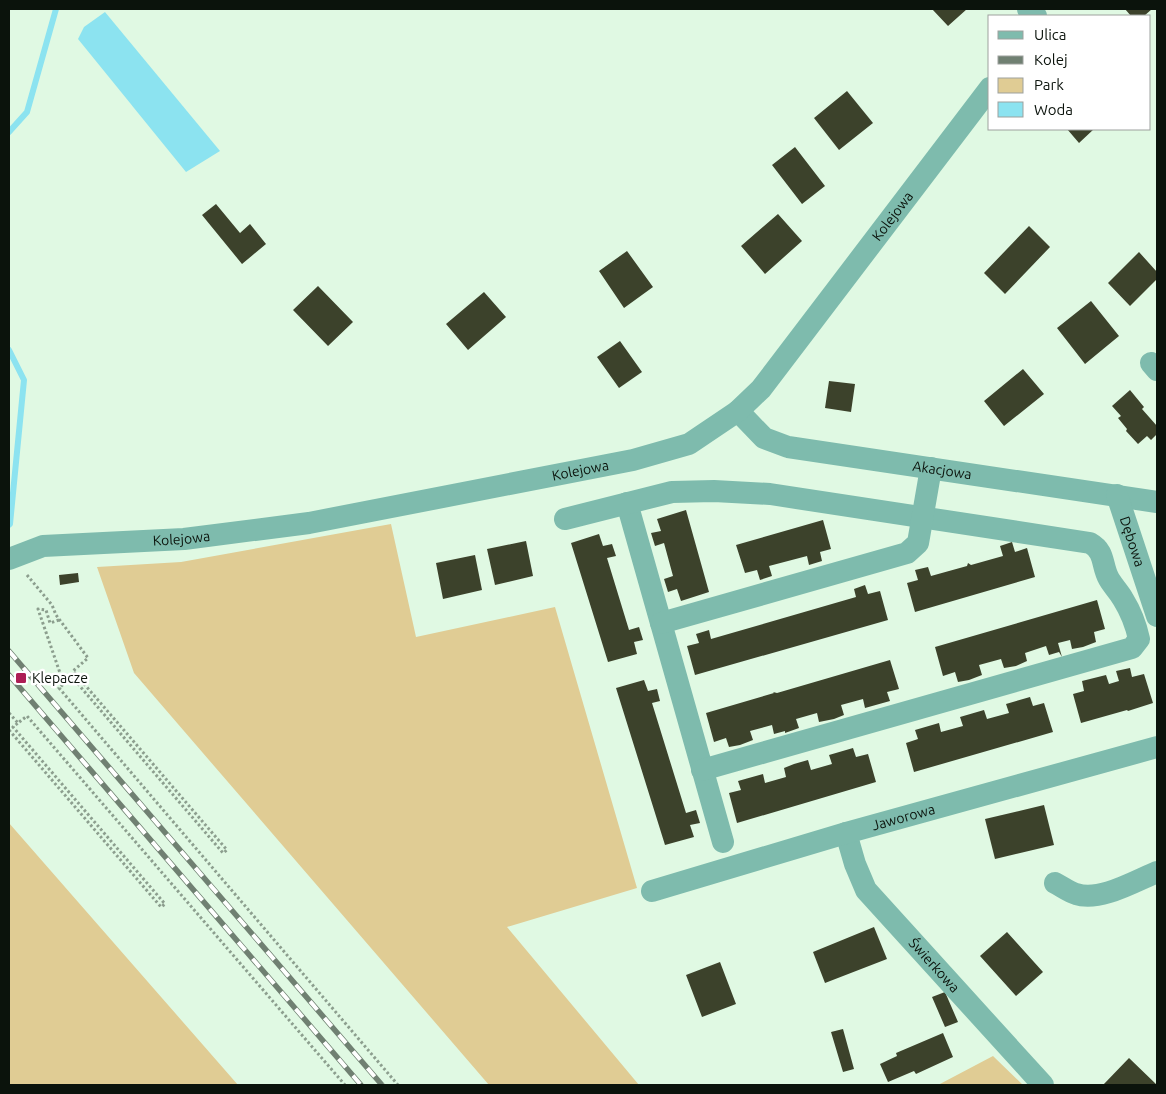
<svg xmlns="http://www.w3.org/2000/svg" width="1166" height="1094" font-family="Ubuntu,sans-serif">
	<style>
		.green { fill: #e0cc94 }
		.water { fill: #8ce3f0 }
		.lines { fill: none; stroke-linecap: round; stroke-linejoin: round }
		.stream { stroke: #8ce3f0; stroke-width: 6 }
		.building { fill: #3c422b }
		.path { stroke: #8c9e8e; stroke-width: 3; stroke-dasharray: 2.5 2.5; stroke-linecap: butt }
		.minor { stroke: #7ebbad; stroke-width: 22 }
		.rail-casing { stroke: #708072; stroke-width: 5.5 }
		.rail { stroke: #fff; stroke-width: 4; stroke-dasharray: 11; stroke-linecap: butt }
		.poi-dot { fill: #ad1e55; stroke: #fff; stroke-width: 2 }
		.labels { text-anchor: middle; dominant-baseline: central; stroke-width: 5; stroke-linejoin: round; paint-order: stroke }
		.street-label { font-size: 14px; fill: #0b130c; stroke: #fff }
		.poi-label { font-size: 14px; fill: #0b130c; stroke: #fff; text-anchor: start }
	</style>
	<rect width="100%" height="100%" fill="#e0f9e3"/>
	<path class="green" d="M391 524 416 637 555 607 637 888 507 927 639 1085H489L134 673 97 567 181 562Z
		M9 823 238 1085H9Z
		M993 1056 1023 1085H938Z"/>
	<path class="water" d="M105 12 220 151 186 172 78 39 84 27Z"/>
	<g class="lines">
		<path class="stream" d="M9 132 27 112 56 9
			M9 350 24 380 10 524 9 525"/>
	</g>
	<path class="building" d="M932 9H967L948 26Z
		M1125 9H1152L1144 16H1131Z
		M847 91 873 123 839 150 814 118Z
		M1067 129H1094L1079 143Z
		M795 147 825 186 802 204 772 165Z
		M216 204 240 233 250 224 266 244 242 264 202 215Z
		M778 214 802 241 765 274 741 246Z
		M1029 226 1050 247 1005 294 984 273Z
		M627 251 653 287 624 308 599 271Z
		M1139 252 1157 272V279L1130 306 1108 283Z
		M318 286 353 322 328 346 293 310Z
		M484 292 506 317 468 350 446 324Z
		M1091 301 1119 336 1085 364 1057 328Z
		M620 341 642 372 619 388 597 357Z
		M1023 369 1044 394 1004 426 984 401Z
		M829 381 855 384 851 412 825 408Z
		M1130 390 1144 407 1142 409 1157 426V434L1151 440 1147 436 1138 444 1126 431 1127 429 1118 418 1121 416 1112 406Z
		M686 510 709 592 681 601 677 589 668 592 664 579 673 576 664 543 655 546 651 533 661 531 657 519Z
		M823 520 831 549 820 552 822 561 809 565 807 556 769 566 772 576 760 580 757 570 745 573 736 545Z
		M599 534 603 546 612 544 616 556 607 558 629 630 639 627 643 640 634 642 637 654 608 662 571 543Z
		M526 541 533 576 495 585 487 549Z
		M1012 542 1015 552 1027 548 1035 577 915 612 907 583 918 580 915 570 928 567 931 576 967 566 968 563 971 565 1003 556 1000 546Z
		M475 555 482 590 443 599 436 563Z
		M78 573 79 582 60 585 59 575Z
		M865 585 868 594 880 591 888 620 695 675 687 646 699 643 696 634 709 630 711 639 856 597 854 589Z
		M1097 600 1105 629 1094 632 1096 642 1083 647 1072 649 1070 640 1058 643 1062 657 1059 652 1049 655 1046 646 1025 653 1027 661 1016 666 1004 668 1001 659 979 665 982 675 969 680 958 682 955 672 943 676 935 647Z
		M890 660 899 689 887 692 890 701 865 708 863 699 841 705 844 715 834 719 819 722 817 713 796 719 799 728 785 733V731L774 734 772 725 750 731 753 740 740 745 729 747 726 738 714 742 706 713 774 693 773 692 777 693Z
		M1130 668 1132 677 1144 674 1153 703 1128 711 1127 710 1081 723 1073 694 1084 691 1082 681 1106 675 1109 684 1119 681 1116 671Z
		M644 680 648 691 657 689 660 701 652 703 686 813 696 810 700 823 690 825 694 837 665 845 616 688Z
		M1030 697 1033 706 1044 703 1053 732 914 772 906 743 918 739 915 730 939 723 941 732 963 726 960 717 984 710 987 719 1009 713 1006 704Z
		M853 748 856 757 868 754 876 782 737 823 729 793 741 790 738 781 763 774 765 783 786 777 784 768 794 764 808 760 811 770 832 764 829 755Z
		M1044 805 1054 845 995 859 985 819Z
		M874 927 887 959 825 983 813 952Z
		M1007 932 1043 972 1016 996 980 956Z
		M720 962 736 1004 702 1017 686 975Z
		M945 992 958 1022 945 1027 932 997Z
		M843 1029 854 1069 843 1072 831 1032Z
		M943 1033 953 1057 916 1074 914 1071 888 1082 880 1064 897 1056 896 1053Z
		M1129 1058 1157 1085H1103Z"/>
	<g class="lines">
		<path class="path" d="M27 575 52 605 56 615 88 658 73 671 227 850 223 853 72 677 67 681
			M59 620 50 623 46 610 38 609 60 673 67 681 59 688 398 1085
			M9 713 18 723 27 716 345 1085
			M9 730 161 907 165 904 13 727 18 723"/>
		<g class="minor">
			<path d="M1028 9 1036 16"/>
			<path d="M1151 363 1157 370"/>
			<path id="s1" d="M738 411 764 438 788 447 1157 502"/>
			<path id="s2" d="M1117 495 1157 616"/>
			<path d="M627 503 723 842"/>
			<path d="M565 519 672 492 714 491 770 494 1090 543C1106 552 1101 565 1109 579 1113 586 1119 592 1123 599 1131 612 1136 625 1139 639L1132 648 702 770"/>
			<path id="s3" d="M9 559 43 546 184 539 309 523 633 460 689 444 738 411 761 389 990 88"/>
			<path d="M661 623 907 553 918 543 931 468"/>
			<path id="s4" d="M846 833 855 864 866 890 1043 1085"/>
			<path d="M1055 883C1061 886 1069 892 1076 894 1100 902 1135 881 1157 872"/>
			<path id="s5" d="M652 891 846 833 1157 747"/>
		</g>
		<defs>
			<path id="rail" d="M9 651 382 1085
				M9 675 361 1085"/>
		</defs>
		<use href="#rail" class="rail-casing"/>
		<use href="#rail" class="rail"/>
	</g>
	<rect class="poi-dot" x="15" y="672" width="12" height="12" rx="2.5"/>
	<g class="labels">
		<g class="street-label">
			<text stroke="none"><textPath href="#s3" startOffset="1000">Kolejowa</textPath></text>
			<text stroke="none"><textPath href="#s3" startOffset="580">Kolejowa</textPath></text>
			<text stroke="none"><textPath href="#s1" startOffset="219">Akacjowa</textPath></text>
			<text stroke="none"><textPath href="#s3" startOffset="175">Kolejowa</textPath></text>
			<text stroke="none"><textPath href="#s2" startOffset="49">Dębowa</textPath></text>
			<text stroke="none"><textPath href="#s5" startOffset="262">Jaworowa</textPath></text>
			<text stroke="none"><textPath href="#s4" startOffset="162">Świerkowa</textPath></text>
		</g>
		<g class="poi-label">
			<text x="32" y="678">Klepacze</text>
		</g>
	</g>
	<rect width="1166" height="1094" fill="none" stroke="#0b130c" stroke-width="20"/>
	<rect x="988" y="15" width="162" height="115" fill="#ffffff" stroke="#9da19e"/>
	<rect x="998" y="31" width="25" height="8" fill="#7ebbad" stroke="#9da19e"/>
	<text x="1034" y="40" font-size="15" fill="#0b130c">Ulica</text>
	<rect x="998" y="56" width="25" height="8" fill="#708072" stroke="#9da19e"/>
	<text x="1034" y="65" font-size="15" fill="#0b130c">Kolej</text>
	<rect x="998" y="78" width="25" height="15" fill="#e0cc94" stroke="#9da19e"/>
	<text x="1034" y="90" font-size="15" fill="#0b130c">Park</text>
	<rect x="998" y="102" width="25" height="15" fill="#8ce3f0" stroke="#9da19e"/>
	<text x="1034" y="115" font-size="15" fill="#0b130c">Woda</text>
</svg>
